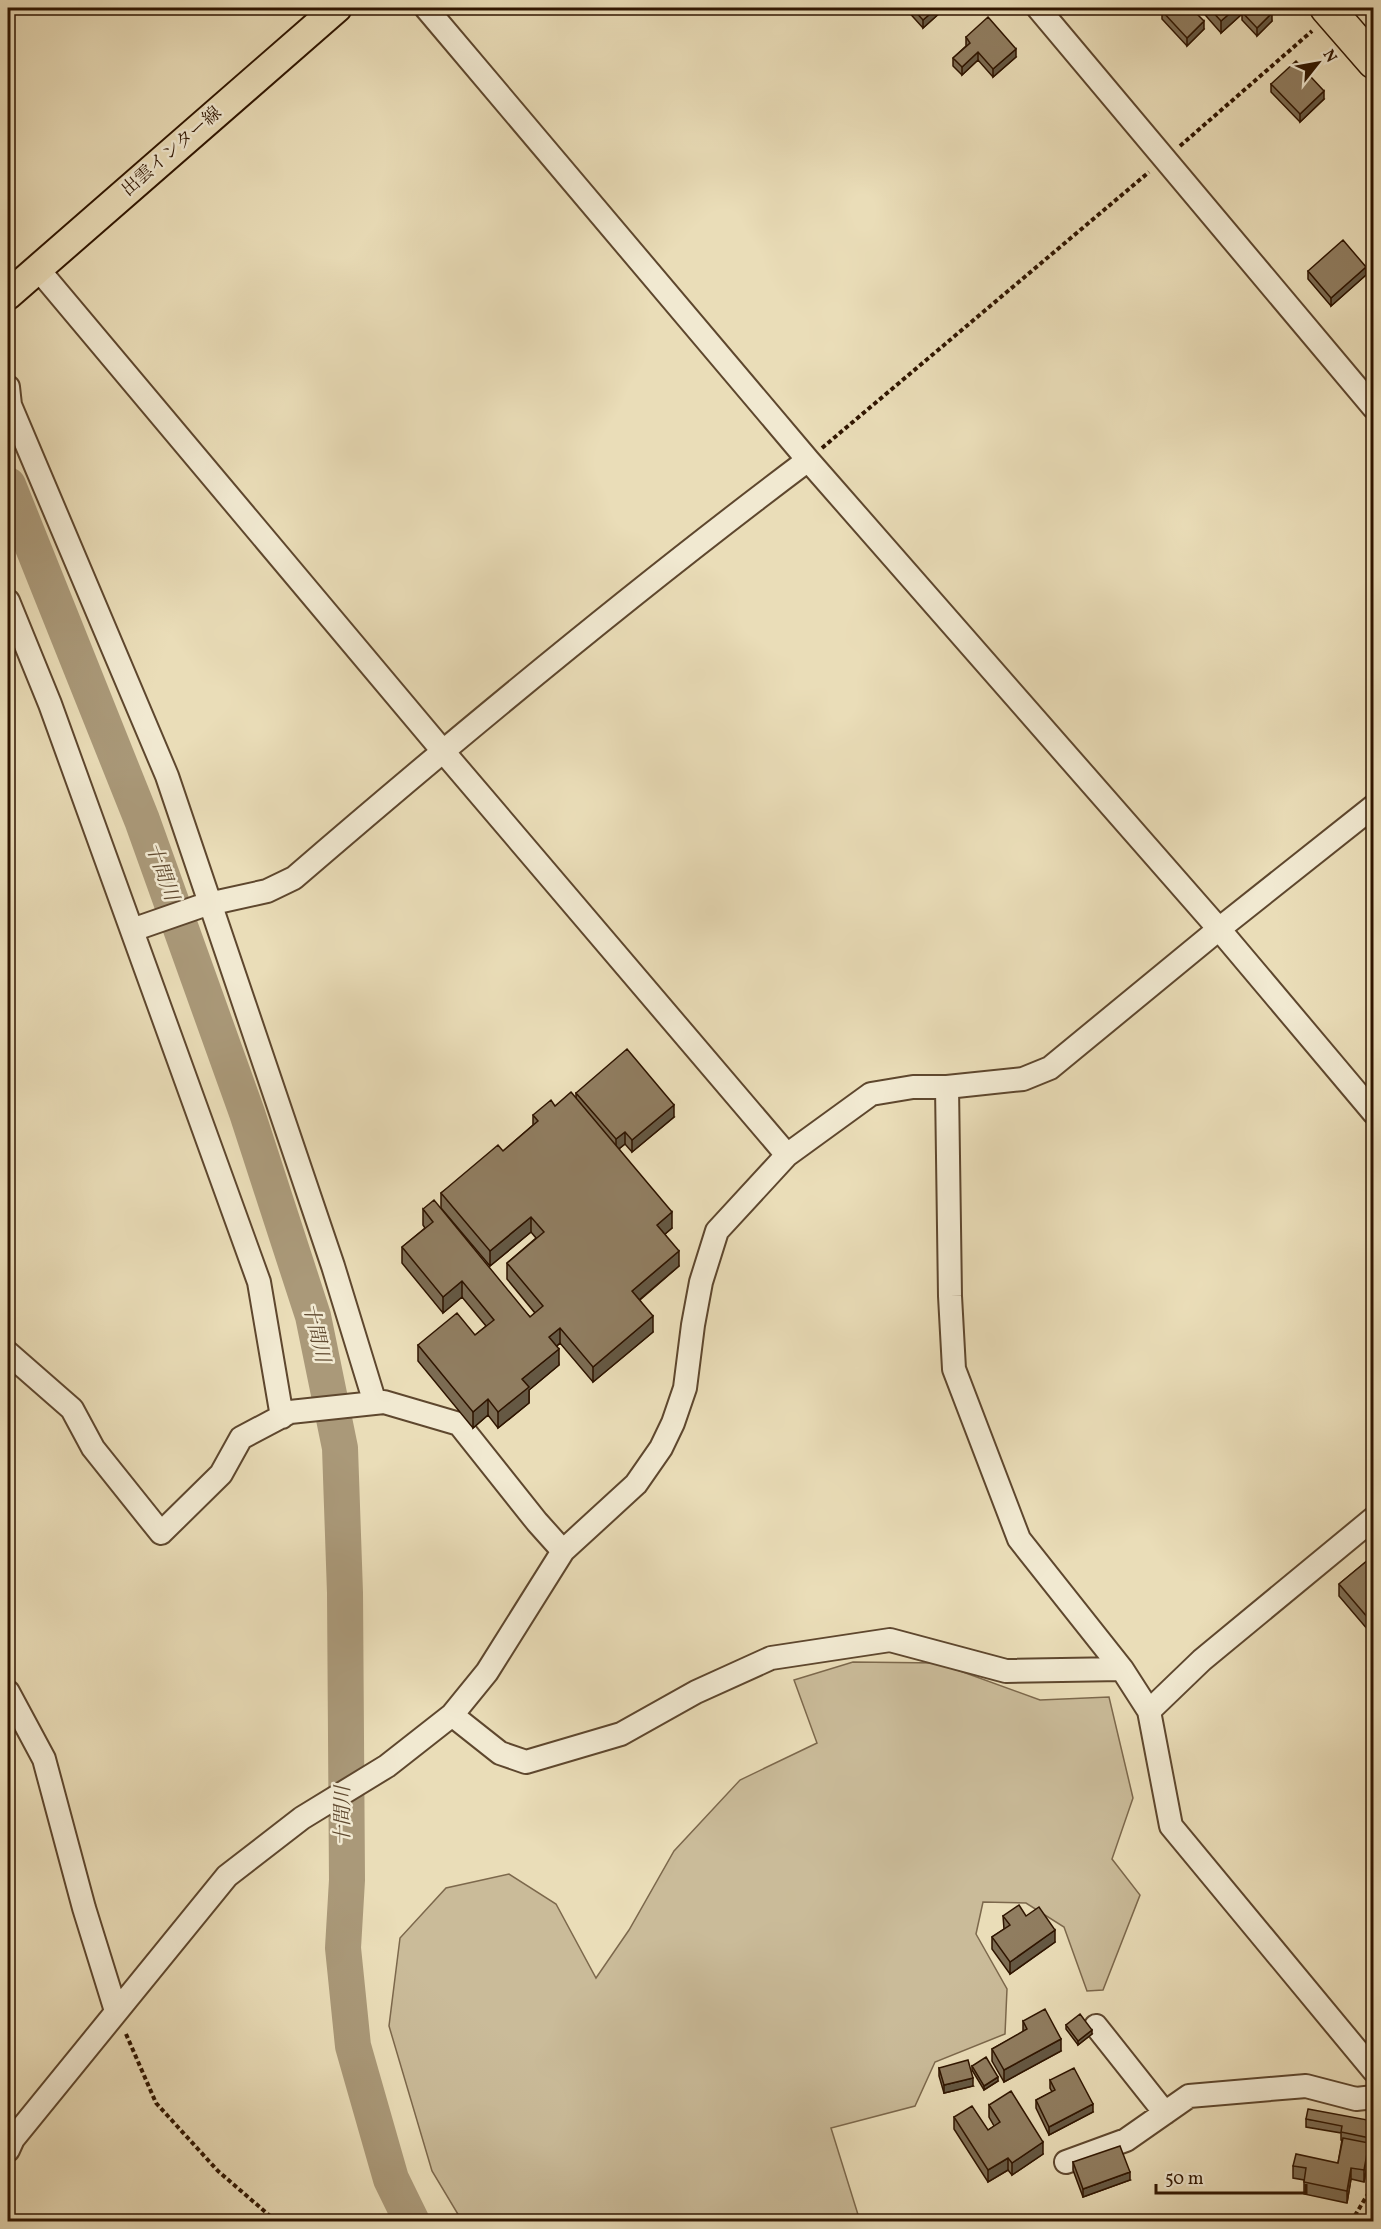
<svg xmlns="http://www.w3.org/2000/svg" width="1381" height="2229" font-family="Vollkorn,'Noto Serif JP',serif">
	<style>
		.green { fill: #cabb99; stroke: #7c684c; stroke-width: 1.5 }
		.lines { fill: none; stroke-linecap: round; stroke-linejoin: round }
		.river { stroke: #aa9979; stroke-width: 36 }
		.minor-casing { stroke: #5e472e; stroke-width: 26 }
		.major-casing { stroke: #2f1500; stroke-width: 32 }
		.highway-casing { stroke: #2f1500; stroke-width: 36 }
		.path { stroke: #2f1500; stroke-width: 4; stroke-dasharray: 4.5 3; stroke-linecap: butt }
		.minor { stroke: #f1e9d1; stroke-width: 22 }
		.major { stroke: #eaddb8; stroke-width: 28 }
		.highway { stroke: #eaddb8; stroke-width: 33 }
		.wall { fill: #7c6c53; stroke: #2f1500; stroke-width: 1.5 }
		.shaded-wall { fill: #655843; stroke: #2f1500; stroke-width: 1.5 }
		.building { fill: #907d60; stroke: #2f1500; stroke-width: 1.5 }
		.labels { text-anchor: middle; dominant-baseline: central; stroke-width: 5; stroke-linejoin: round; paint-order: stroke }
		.street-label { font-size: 18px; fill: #2f1500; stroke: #f1e9d1 }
		.water-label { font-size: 20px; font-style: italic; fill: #604a30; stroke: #f1e9d1 }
	</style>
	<rect width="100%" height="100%" fill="#eaddb8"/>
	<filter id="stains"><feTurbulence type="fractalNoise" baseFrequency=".00333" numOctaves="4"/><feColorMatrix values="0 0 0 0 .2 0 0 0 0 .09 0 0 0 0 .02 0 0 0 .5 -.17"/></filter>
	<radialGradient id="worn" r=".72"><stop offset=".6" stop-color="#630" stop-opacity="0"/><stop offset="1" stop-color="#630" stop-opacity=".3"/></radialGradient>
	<path class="green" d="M853 1662 938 1663 1040 1700 1109 1697 1133 1798 1112 1859 1140 1895 1103 1990 1087 1991 1064 1927 1026 1903 983 1902 976 1934 1007 1989 1005 2034 935 2062 915 2106 831 2128 860 2221H462L432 2171 389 2026 400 1938 446 1888 509 1874 556 1904 596 1978 629 1930 674 1851 740 1780 817 1743 794 1680Z"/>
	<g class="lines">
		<path class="river" d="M8 485 142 820 247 1113 313 1316 340 1448 345 1593 347 1880 343 1948 353 2046 391 2179 412 2222"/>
		<defs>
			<path id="minor" d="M426 8 808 460 1219 929 1374 1113
				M1038 8 1374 408
				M38 269 442 750 787 1155
				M8 387 10 405 167 776 333 1266 375 1403
				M8 601 50 704 259 1282 282 1417
				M132 930 204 905 267 891 294 878C461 734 631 593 808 460
				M947 1087 950 1296 954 1369 1019 1539 1122 1669 1149 1711 1171 1826 1374 2071
				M8 1353 72 1409 93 1448 161 1533 221 1474 241 1438 290 1412 384 1402 459 1424 537 1522 563 1551
				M8 1692 44 1759 84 1908 116 2011
				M1149 1711 1202 1660 1374 1518
				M452 1715 500 1753 526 1762 621 1734 696 1692 771 1658 890 1640 1006 1671 1122 1669
				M1096 2026 1165 2113
				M8 2150 13 2139 227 1876 302 1818 387 1766 452 1715 487 1672 563 1551 636 1484 661 1448 673 1423 685 1388 693 1325 701 1282 717 1231 787 1155 871 1094 913 1087H947L1023 1079 1050 1068 1219 929 1374 806
				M1066 2162 1126 2140 1189 2096 1306 2086 1356 2099 1374 2097"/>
			<path id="major" d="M8 295 337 8"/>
			<path id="highway" d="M1327 8 1374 62"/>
		</defs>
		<use href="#minor" class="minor-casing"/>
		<use href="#major" class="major-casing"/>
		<use href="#highway" class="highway-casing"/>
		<path class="path" d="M1180 146 1312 31
			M822 448 1149 172
			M126 2034 156 2103 218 2171 277 2222
			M1351 2222 1374 2184"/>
		<use href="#minor" class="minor"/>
		<use href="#major" class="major"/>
		<use href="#highway" class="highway"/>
	</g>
	<path class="wall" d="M905 8H942V11L923 28Z
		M1199 8H1267L1272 21 1257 36 1242 20V14L1221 33Z
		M1162 11 1204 29 1187 46 1162 19Z
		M966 37 1016 57 993 77 978 60 962 75 953 66V58L966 46Z
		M1271 84 1324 99 1300 122 1271 92Z
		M1308 271 1366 275 1331 306 1308 279Z
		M576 1093 674 1117 632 1152 625 1144 619 1149 672 1228 665 1234 679 1266 640 1300 653 1332 593 1382 560 1343 556 1347 559 1365 529 1390V1403L498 1428 488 1415 473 1428 418 1361V1345L475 1335 486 1326 462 1297 443 1313 402 1263V1247L425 1228 423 1225V1209L530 1317 535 1313 507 1279V1263L536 1238 531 1232 490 1266 441 1208V1193L503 1151 533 1125V1115L555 1106 576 1099Z
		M1374 1555V1637L1339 1596V1584Z
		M1003 1916H1026L1055 1942 1010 1974 992 1949V1937L1004 1929Z
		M1023 2021 1061 2051 1004 2082 992 2061V2049L1023 2032Z
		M1066 2025 1092 2034 1078 2045 1066 2029Z
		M972 2066 998 2081 984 2090 972 2070Z
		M939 2068 973 2086 944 2093 939 2076Z
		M1050 2080 1093 2112 1049 2135 1036 2108V2100L1052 2092 1050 2088Z
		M989 2105 1043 2154 1012 2175 1008 2170 988 2182 954 2129V2117L988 2130 994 2126 989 2117Z
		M1306 2119 1373 2129 1370 2146 1369 2145V2155L1364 2182 1351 2179 1347 2203 1304 2194V2180L1293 2178V2166L1338 2163 1342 2140H1341V2133L1306 2127Z
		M1073 2162 1130 2180 1083 2197 1073 2170Z"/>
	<path class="shaded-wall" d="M937 8H942V11L923 28V20Z
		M1236 8H1249L1242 12V14L1221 33V21Z
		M1272 13V21L1257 36V28Z
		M1204 21V29L1187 46V38Z
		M1016 49V57L993 77V69Z
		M978 52V60L962 75V67Z
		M1324 91V99L1300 122V114Z
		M1366 267V275L1331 306V298Z
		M674 1105V1117L632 1152V1140Z
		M625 1132V1144L616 1151V1139Z
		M672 1212V1228L657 1241V1225Z
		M531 1217V1232L490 1266V1251Z
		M679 1251V1266L632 1306V1291Z
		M462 1281V1297L443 1313V1297Z
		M653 1316V1332L593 1382V1367Z
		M560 1328V1343L549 1353V1337Z
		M559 1349V1365L529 1390V1403L498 1428V1412L522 1379Z
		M488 1399V1415L473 1428V1412Z
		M1055 1930V1942L1010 1974V1962Z
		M1092 2030V2034L1078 2045V2041Z
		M1061 2039V2051L1004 2082V2070Z
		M998 2077V2081L984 2090V2086Z
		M973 2078V2086L944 2093V2085Z
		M1093 2104V2112L1049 2135V2127Z
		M1373 2121V2129L1370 2146V2138Z
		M1043 2142V2154L1012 2175V2163Z
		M1369 2143V2155L1364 2182V2170Z
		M1008 2158V2170L988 2182V2170Z
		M1351 2168V2179L1347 2203V2191Z
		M1130 2172V2180L1083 2197V2189Z"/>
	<path class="building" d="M912 8H937L923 20Z
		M1165 8H1191L1204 21 1187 38 1162 11Z
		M1209 8H1236L1221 21Z
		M1247 8H1267L1272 13 1257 28 1242 12Z
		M988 17 1016 49 993 69 978 52 962 67 953 58 970 43 966 37Z
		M1296 61 1324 91 1300 114 1271 84Z
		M1343 240 1366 267 1331 298 1308 271Z
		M627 1049 674 1105 632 1140 625 1132 616 1139 576 1093Z
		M571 1092 672 1212 657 1225 679 1251 632 1291 653 1316 593 1367 560 1328 549 1337 559 1349 522 1379 529 1387 498 1412 488 1399 473 1412 418 1345 457 1313 475 1335 494 1320 462 1281 443 1297 402 1247 433 1222 423 1209 434 1200 530 1317 543 1306 507 1263 544 1232 531 1217 490 1251 441 1193 498 1145 503 1151 538 1121 533 1115 551 1100 555 1106Z
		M1374 1555V1625L1339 1584Z
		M1019 1905 1026 1916 1039 1907 1055 1930 1010 1962 992 1937 1010 1925 1003 1916Z
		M1045 2009 1061 2039 1004 2070 992 2049 1027 2029 1023 2021Z
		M1080 2014 1092 2030 1078 2041 1066 2025Z
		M986 2057 998 2077 984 2086 972 2066Z
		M968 2060 973 2078 944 2085 939 2068Z
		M1074 2068 1093 2104 1049 2127 1036 2100 1055 2090 1050 2080Z
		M1011 2091 1043 2142 1012 2163 1008 2158 988 2170 954 2117 972 2106 988 2130 1000 2122 989 2105Z
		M1308 2109 1373 2121 1370 2138 1341 2132 1342 2126 1306 2119Z
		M1343 2138 1369 2143 1364 2170 1351 2168 1347 2191 1304 2182 1306 2168 1293 2166 1296 2154 1338 2163Z
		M1120 2146 1130 2172 1083 2189 1073 2162Z"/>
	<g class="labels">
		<g class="street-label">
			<text transform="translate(172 152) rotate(-41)">出雲インター線</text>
		</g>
		<g class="water-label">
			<text transform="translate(161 872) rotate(70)">十間川</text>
			<text transform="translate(315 1333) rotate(77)">十間川</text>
			<text transform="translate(344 1816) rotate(-90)">十間川</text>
		</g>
	</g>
	<rect width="1381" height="2229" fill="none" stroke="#eaddb8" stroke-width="30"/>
	<rect x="9" y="9" width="1363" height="2211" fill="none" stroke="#2f1500" stroke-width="3"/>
	<rect x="15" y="15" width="1351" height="2199" fill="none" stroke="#2f1500" stroke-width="1.5"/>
	<g transform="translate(1318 63) rotate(59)" stroke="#f1e9d1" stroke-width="4.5" paint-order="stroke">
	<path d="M0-4.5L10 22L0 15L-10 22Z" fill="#2f1500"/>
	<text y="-9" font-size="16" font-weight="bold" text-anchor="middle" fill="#2f1500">N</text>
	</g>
	<path d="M1156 2184v9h150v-9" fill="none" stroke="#2f1500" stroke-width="3"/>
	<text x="1165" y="2184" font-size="18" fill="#2f1500" stroke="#f1e9d1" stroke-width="4.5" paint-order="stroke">50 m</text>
	<rect width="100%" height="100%" filter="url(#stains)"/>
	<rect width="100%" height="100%" fill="url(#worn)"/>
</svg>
